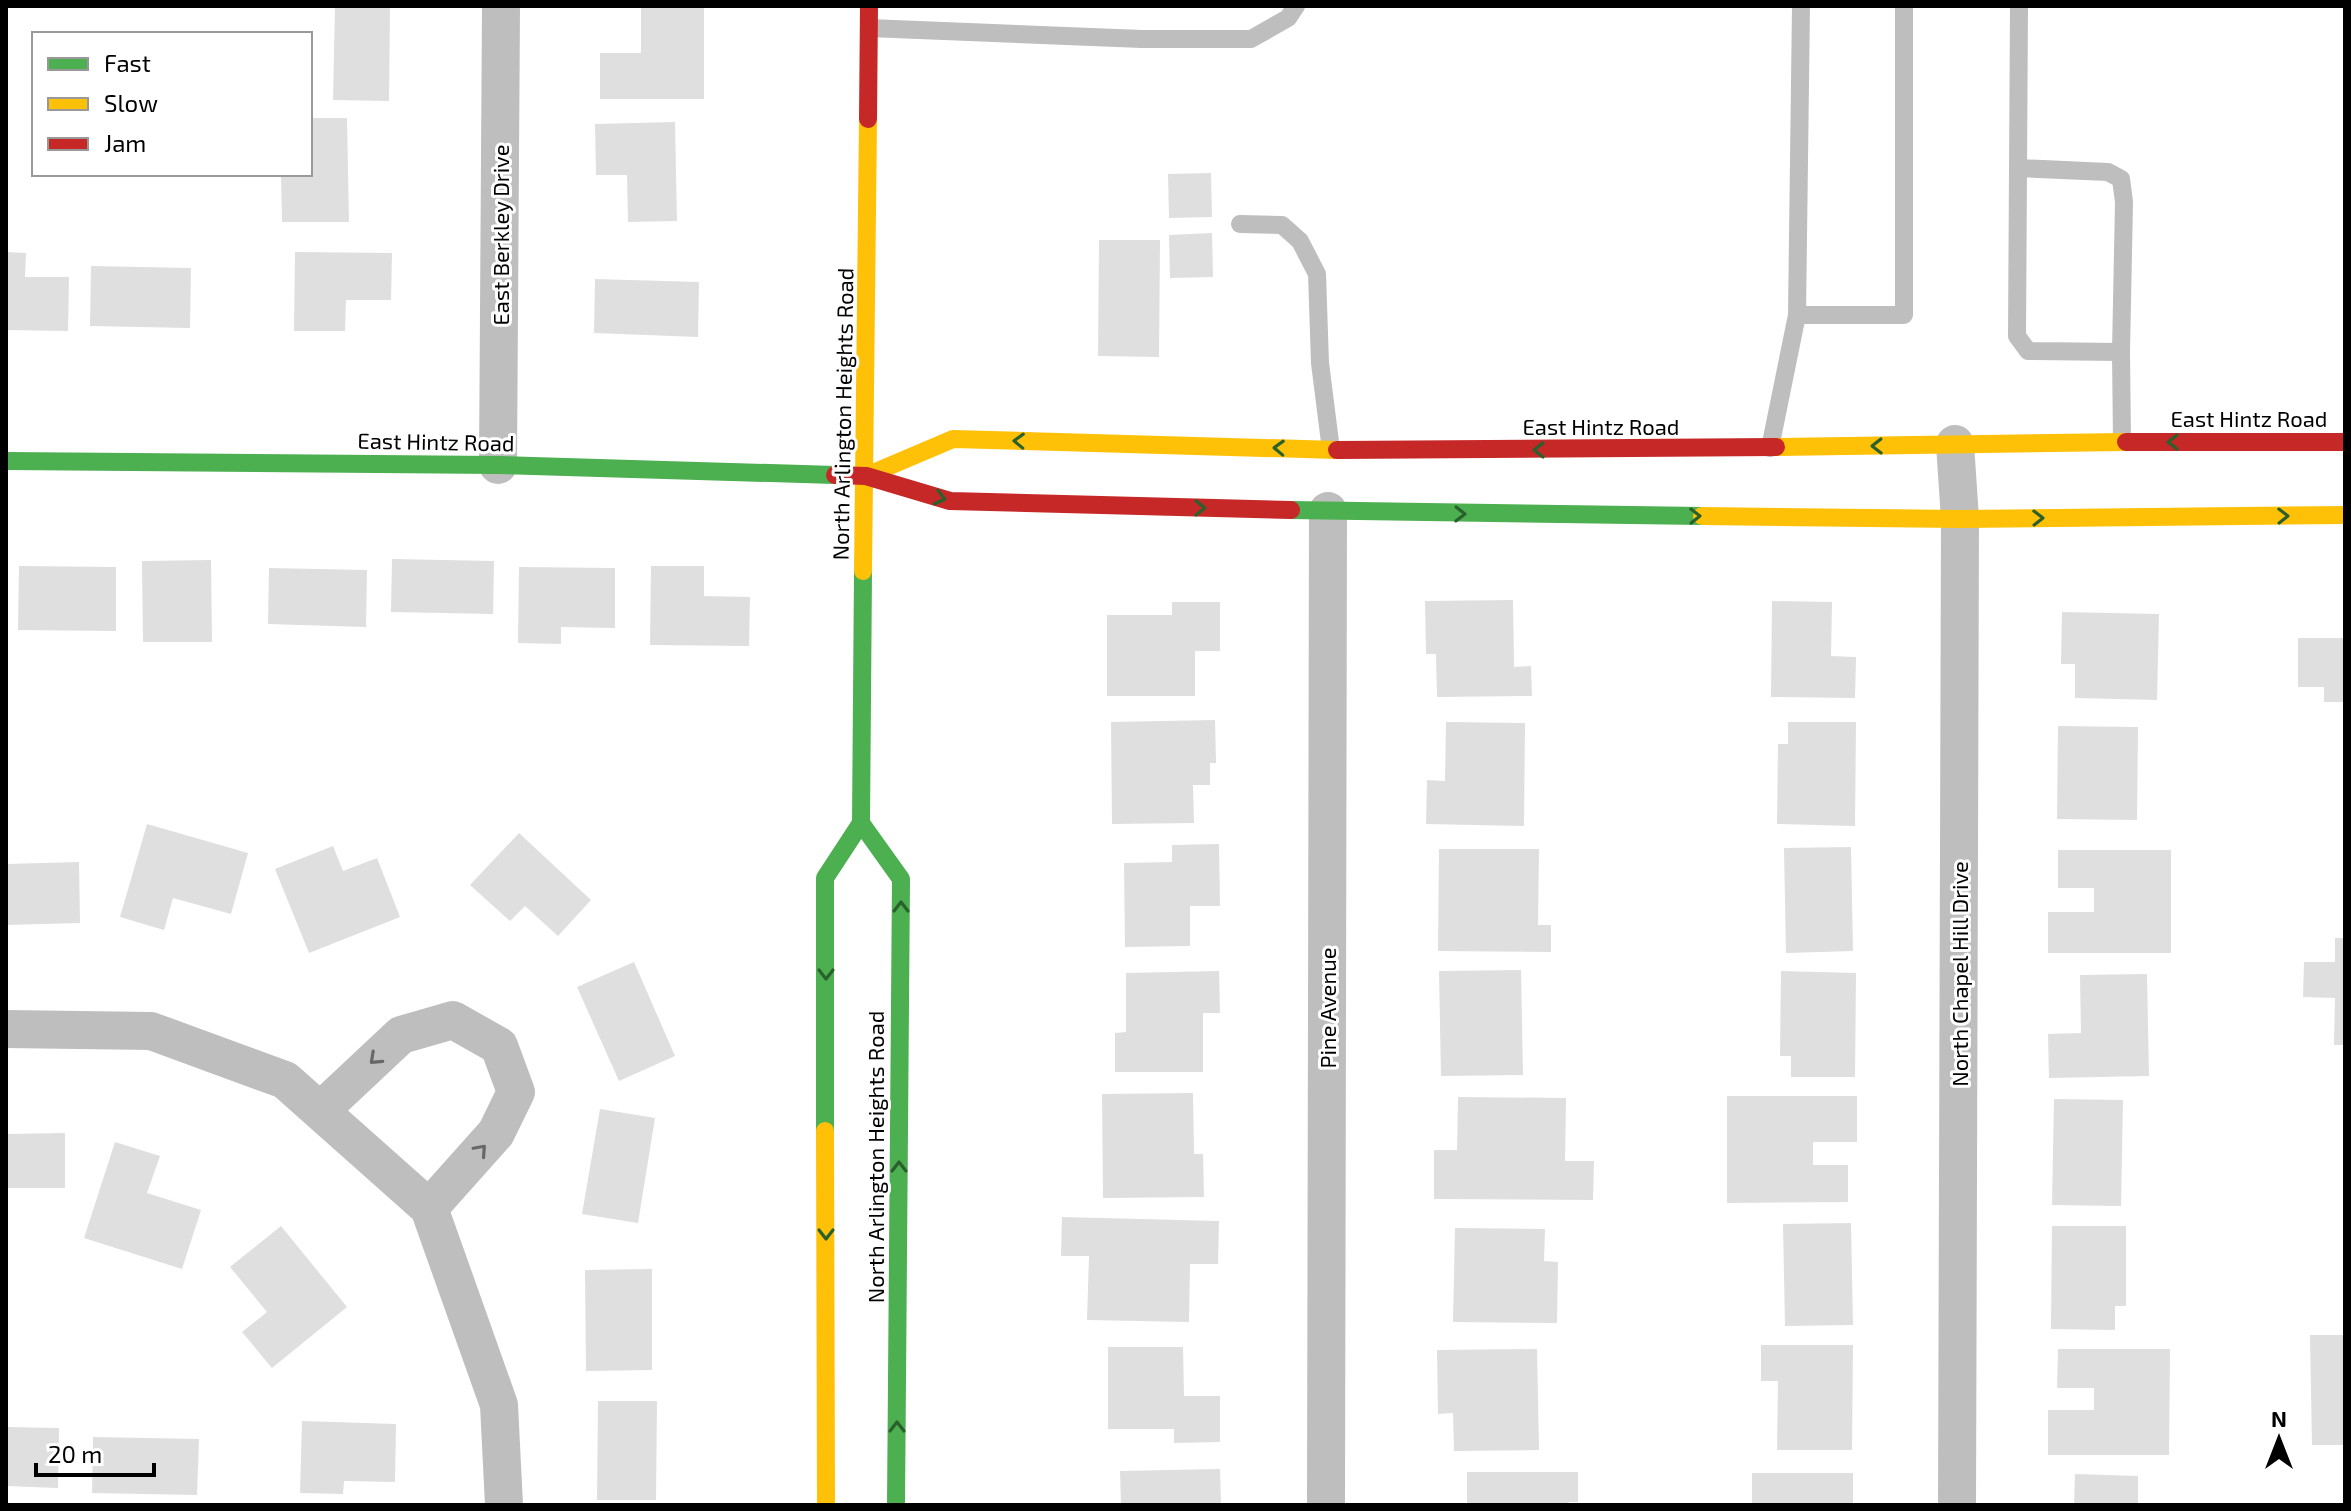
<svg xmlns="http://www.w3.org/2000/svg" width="2351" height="1511" font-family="'Exo 2',sans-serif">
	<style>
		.building { fill: #dfdfdf }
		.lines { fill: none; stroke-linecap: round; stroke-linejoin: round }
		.lane { stroke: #bebebe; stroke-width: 18 }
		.street { stroke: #bebebe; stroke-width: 38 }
		.fast { stroke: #4caf50; stroke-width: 18 }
		.slow { stroke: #ffc107; stroke-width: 18 }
		.jam { stroke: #c62828; stroke-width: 18 }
		.oneway { stroke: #2a602c }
		.oneway2 { stroke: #686868 }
		.labels { text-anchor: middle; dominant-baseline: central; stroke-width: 6; stroke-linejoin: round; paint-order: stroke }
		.street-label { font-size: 22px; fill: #000; stroke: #fff }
	</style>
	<rect width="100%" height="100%" fill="#fff"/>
	<path class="building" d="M335 6H390L389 101 333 100Z
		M641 6H704V99H600V53H641Z
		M310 118H347L349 222H282L281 174H310Z
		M675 122 677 221 628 222 627 175H596L595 124Z
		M1211 173 1212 217 1169 218 1168 174Z
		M1212 233 1213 277 1170 278 1169 235Z
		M1099 240H1160L1159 357 1098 356Z
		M6 252 26 253 25 277H69L68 331 6 330Z
		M295 252 392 253 391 300H346L345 331H294Z
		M91 266 191 268 190 328 90 326Z
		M595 279 699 282 698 337 594 333Z
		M392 559 494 561 493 614 391 612Z
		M211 560 212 642H143L142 561Z
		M19 566 116 567V631L18 630Z
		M651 566H704V596L750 597 749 646 650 645Z
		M519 567 615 568V628L561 627V644L518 643Z
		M269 568 367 570 366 627 268 624Z
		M1513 600 1514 667 1531 666 1532 696 1437 697 1436 654H1426L1425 601Z
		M1772 601 1832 602 1831 656 1856 657 1855 698 1771 697Z
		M1172 602H1220V651H1195V696H1107V615H1172Z
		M2062 612 2159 614 2157 700 2075 698V664H2061Z
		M2298 638H2345V702H2324V687H2298Z
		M1215 720 1216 763H1210V785H1193L1194 823 1112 824 1111 722Z
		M1446 722 1525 723 1524 826 1426 824 1427 780 1445 781Z
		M1788 722H1856L1855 826 1777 824 1778 744H1788Z
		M2058 726 2138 727 2137 820 2057 819Z
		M147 824 248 853 231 914 173 898 164 930 120 917Z
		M519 833 591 900 558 936 525 906 510 921 470 885Z
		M1219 844 1220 906H1190V946L1125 947 1124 863 1172 862V845Z
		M333 846 343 871 377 858 400 917 309 953 275 869Z
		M1851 847 1853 951 1786 953 1784 848Z
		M1439 849H1539L1538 925H1551V952L1438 951Z
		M2058 850H2171V953H2048V912H2094V888H2058Z
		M79 862 80 923 6 925V864Z
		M2335 938H2345V1045H2334L2335 998 2303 997 2304 962H2335Z
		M634 962 675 1056 619 1081 577 987Z
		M1521 970 1523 1075 1441 1076 1439 971Z
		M1219 971 1220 1013H1203V1072H1115V1033L1126 1032V973Z
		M1781 971 1856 973 1855 1077H1791V1056H1780Z
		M2147 974 2149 1076 2049 1078 2048 1034 2081 1033 2080 975Z
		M1193 1093 1194 1154H1203L1204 1197 1103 1198 1102 1094Z
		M1727 1096H1857V1142H1813V1165H1848V1202L1727 1203Z
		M1458 1097 1566 1098 1565 1161H1594L1593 1200 1434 1199V1150H1457Z
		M2054 1099 2123 1100 2121 1206 2052 1205Z
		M600 1109 655 1118 638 1223 582 1214Z
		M65 1133V1188H6V1134Z
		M115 1142 160 1156 147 1193 201 1210 182 1269 84 1238Z
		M1062 1217 1219 1221 1218 1264H1190L1189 1322 1087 1320 1089 1256H1061Z
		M1851 1223 1853 1325 1785 1326 1783 1224Z
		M281 1226 347 1307 272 1368 242 1332 267 1312 230 1267Z
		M2052 1226H2126V1306H2115V1330L2051 1329Z
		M1455 1228 1545 1229 1544 1261 1558 1262 1557 1323 1453 1322Z
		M652 1269V1370L586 1371 585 1270Z
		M2310 1335H2345V1445H2312Z
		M1761 1345H1853L1852 1450H1777L1778 1381H1761Z
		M1108 1347H1183L1184 1396H1220V1442L1174 1443V1429H1108Z
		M1537 1349 1539 1450 1454 1451 1453 1413 1438 1414 1437 1350Z
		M2058 1349H2170L2169 1455H2048V1410H2094V1388H2057Z
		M598 1401H657L656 1500H597Z
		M302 1421 396 1424 395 1482 344 1481 343 1494 300 1493Z
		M6 1427 59 1428 58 1488 6 1486Z
		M93 1437 199 1439 197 1495 92 1493Z
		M1220 1469 1221 1505H1121L1120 1471Z
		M1467 1472H1578V1502H1569V1505H1467Z
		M1752 1473H1853V1505H1752Z
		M2075 1474 2138 1476V1505H2074Z"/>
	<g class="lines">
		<path class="lane" d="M2019 6 2017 336 2028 351 2121 352 2122 442
			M869 28 1142 39H1251L1288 18 1296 6
			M2018 168 2108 172 2121 179 2124 202 2121 352
			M1240 224 1282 225 1300 241 1317 274 1320 363 1331 450
			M1797 315H1904V6
			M1770 448 1797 315 1801 6"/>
		<path class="street" d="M1955 444 1960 519 1957 1505
			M498 465 501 6
			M6 1029 151 1031 285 1080 429 1208 499 1405 504 1505
			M320 1111 401 1035 453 1020 499 1046 516 1092 496 1133 429 1208
			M1326 1505 1328 511"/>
		<path class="fast" d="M6 461 498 465 835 475
			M1291 510 1702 516
			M861 823 901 879 896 1505
			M825 1131V878L861 823 863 571"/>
		<path class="slow" d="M1776 447 2126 442
			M866 476 953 439 1337 450
			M1702 516 1960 519 2345 515
			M863 571 868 119
			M825 1131 826 1505"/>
		<path class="jam" d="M868 119 869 6
			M2126 442H2345
			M1337 450 1776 447
			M835 475 866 476 950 501 1291 510"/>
	</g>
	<defs><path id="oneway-chevron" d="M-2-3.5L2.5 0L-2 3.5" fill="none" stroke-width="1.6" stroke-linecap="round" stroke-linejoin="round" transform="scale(2)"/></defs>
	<g class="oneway">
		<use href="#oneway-chevron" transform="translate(1019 441) rotate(-178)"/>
		<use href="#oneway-chevron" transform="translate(2173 442) rotate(180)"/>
		<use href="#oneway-chevron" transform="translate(1877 446) rotate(179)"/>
		<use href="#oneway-chevron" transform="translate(1279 448) rotate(-178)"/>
		<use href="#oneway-chevron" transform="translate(1539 450) rotate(-180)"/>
		<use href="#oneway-chevron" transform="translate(940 498) rotate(14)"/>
		<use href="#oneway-chevron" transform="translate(1200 508) rotate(1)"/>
		<use href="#oneway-chevron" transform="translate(1460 514) rotate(1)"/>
		<use href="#oneway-chevron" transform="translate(1695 516) rotate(-1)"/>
		<use href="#oneway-chevron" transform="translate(2283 516) rotate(-1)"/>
		<use href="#oneway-chevron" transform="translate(2038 518) rotate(-1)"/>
		<use href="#oneway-chevron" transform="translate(901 907) rotate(-90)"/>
		<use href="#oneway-chevron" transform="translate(826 974) rotate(90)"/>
		<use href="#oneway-chevron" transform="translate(899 1167) rotate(-90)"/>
		<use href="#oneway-chevron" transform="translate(826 1234) rotate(90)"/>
		<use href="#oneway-chevron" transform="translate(897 1427) rotate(-90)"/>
	</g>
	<g class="oneway2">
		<use href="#oneway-chevron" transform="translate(375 1059) rotate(137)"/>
		<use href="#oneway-chevron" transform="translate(481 1150) rotate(-48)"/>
	</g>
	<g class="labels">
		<g class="street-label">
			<text transform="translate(500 235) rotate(-90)">East Berkley Drive</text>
			<text transform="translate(842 414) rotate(-89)">North Arlington Heights Road</text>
			<text x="2249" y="418">East Hintz Road</text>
			<text x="1601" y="426">East Hintz Road</text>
			<text transform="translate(436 441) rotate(1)">East Hintz Road</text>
			<text transform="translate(1959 974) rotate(-90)">North Chapel Hill Drive</text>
			<text transform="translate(1327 1008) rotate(-90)">Pine Avenue</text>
			<text transform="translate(875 1157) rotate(-90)">North Arlington Heights Road</text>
		</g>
	</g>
	<rect width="2351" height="1511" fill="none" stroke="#000000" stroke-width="16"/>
	<rect x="32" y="32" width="280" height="144" fill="#ffffff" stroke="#999999" stroke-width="2"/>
	<rect x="48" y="58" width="40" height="12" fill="#4caf50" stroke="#999999" stroke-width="2"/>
	<text x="104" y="72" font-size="24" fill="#000000">Fast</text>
	<rect x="48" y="98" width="40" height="12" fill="#ffc107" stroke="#999999" stroke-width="2"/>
	<text x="104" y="112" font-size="24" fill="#000000">Slow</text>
	<rect x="48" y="138" width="40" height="12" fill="#c62828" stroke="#999999" stroke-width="2"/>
	<text x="104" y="152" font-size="24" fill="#000000">Jam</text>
	<g transform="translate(2279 1439)" stroke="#ffffff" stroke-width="6" paint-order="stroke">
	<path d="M0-6L14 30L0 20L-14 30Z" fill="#000000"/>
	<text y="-12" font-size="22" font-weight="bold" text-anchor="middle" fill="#000000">N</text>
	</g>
	<path d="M36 1463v12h118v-12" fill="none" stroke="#000000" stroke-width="4"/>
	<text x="48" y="1463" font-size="24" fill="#000000" stroke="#ffffff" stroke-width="6" paint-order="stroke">20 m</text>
</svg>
